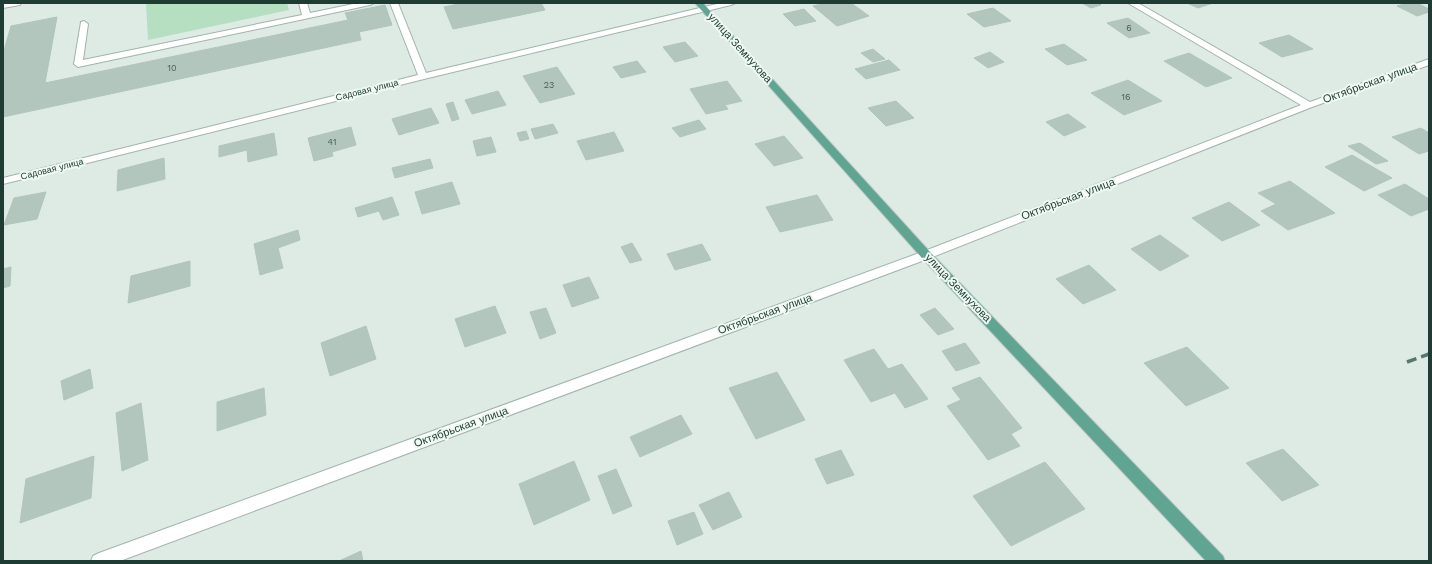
<svg xmlns="http://www.w3.org/2000/svg" width="1432" height="564" font-family="'Work Sans',sans-serif">
	<style>
		.green { fill: #b5dfc0 }
		.building { fill: #b3c6be; stroke: #b0c5bc }
		.lines { fill: none; stroke-linecap: round; stroke-linejoin: round }
		.minor-casing { stroke: #a1b3ac; stroke-width: 2 }
		.major-casing { stroke: #c0c8c6; stroke-width: 2 }
		.minor { fill: #fff; fill-rule: evenodd }
		.major { fill: #5fa592; fill-rule: evenodd }
		.rail { stroke: #58786f; stroke-width: 3.5; stroke-dasharray: 10 5; stroke-linecap: butt }
		.labels { text-anchor: middle; dominant-baseline: central; stroke-width: 4; stroke-linejoin: round; paint-order: stroke }
		.number-label { font-size: 9px; fill: #435e56 }
		.far-street-label { font-size: 9px; fill: #1e3c34; stroke: #eff8f3 }
		.street-label { font-size: 11px; fill: #1e3c34; stroke: #eff8f3 }
	</style>
	<rect width="100%" height="100%" fill="#deebe5"/>
	<path class="green" d="M146 3H287L289 10 148 40Z"/>
	<path class="building" d="M463 3H541L545 10 453 29 444 7Z
		M825 3H851L869 16 837 26 813 6Z
		M1082 3H1099L1101 5 1091 8Z
		M1187 3H1213L1198 8Z
		M1408 3H1417L1429 9V12L1417 16 1397 6Z
		M385 5 392 25 359 32 361 40 3 117V54L11 26 57 17 45 83 348 20 345 13Z
		M993 8 1011 21 984 27 967 14Z
		M804 9 816 21 795 26 783 14Z
		M1128 18 1150 33 1129 38 1107 23Z
		M1289 35 1313 49 1282 57 1259 43Z
		M685 42 698 56 675 62 663 47Z
		M1064 44 1087 60 1067 65 1045 49Z
		M873 49 885 59 873 62 861 53Z
		M990 52 1004 62 988 68 974 58Z
		M1189 53 1232 78 1206 87 1164 61Z
		M889 60 900 70 866 79 855 69Z
		M637 61 646 72 621 78 613 67Z
		M557 67 575 94 540 103 523 76Z
		M1128 80 1162 101 1124 115 1091 93Z
		M727 81 742 101 725 105 728 109 706 114 690 89Z
		M498 91 506 105 472 114 465 100Z
		M896 101 914 118 886 126 868 108Z
		M453 102 459 119 452 121 446 104Z
		M431 108 439 123 399 135 392 119Z
		M1068 114 1086 127 1064 136 1046 122Z
		M699 120 706 129 680 137 672 128Z
		M553 124 558 133 535 139 531 129Z
		M351 127 356 145 332 152 333 156 314 161 308 138Z
		M1421 128 1429 133V151L1419 154 1392 137Z
		M526 131 529 139 520 141 517 133Z
		M614 132 624 151 586 160 577 141Z
		M274 133 277 155 248 162 247 150 219 157V146Z
		M784 136 803 158 774 166 755 144Z
		M491 137 496 152 477 156 473 141Z
		M1360 143 1388 161 1376 164 1348 146Z
		M1352 155 1392 178 1364 191 1325 167Z
		M164 158 165 179 117 191 118 170Z
		M430 159 433 168 395 178 392 168Z
		M1290 181 1335 213 1288 230 1261 211 1276 204 1258 193Z
		M452 182 460 204 422 214 415 192Z
		M1405 184 1429 199V209L1411 216 1378 195Z
		M46 192 37 219 4 225 14 198Z
		M817 195 833 220 780 232 766 207Z
		M392 197 399 215 383 220 379 211 358 217 355 208Z
		M1229 202 1260 225 1222 241 1192 218Z
		M298 230 300 240 278 248 283 268 260 275 254 244Z
		M1160 235 1189 256 1160 271 1131 249Z
		M632 243 642 260 630 263 621 247Z
		M702 244 711 260 675 270 667 254Z
		M190 261V286L128 303 131 276Z
		M1089 265 1116 290 1083 304 1056 279Z
		M11 267 10 286 3 288V269Z
		M589 277 599 298 572 307 563 285Z
		M495 306 506 333 465 347 455 319Z
		M546 308 556 333 540 339 530 312Z
		M935 308 954 329 938 335 920 315Z
		M366 326 376 359 330 376 321 343Z
		M965 343 980 363 956 371 942 351Z
		M1187 347 1229 388 1186 406 1144 363Z
		M874 349 888 369 902 364 928 399 905 408 895 393 871 402 844 360Z
		M90 369 93 388 64 400 61 381Z
		M777 372 805 420 756 439 729 388Z
		M980 377 1022 428 1011 434 1020 446 988 460 947 406 961 400 952 388Z
		M264 388 266 415 217 431V402Z
		M141 403 148 460 122 471 116 413Z
		M681 415 692 434 640 457 630 437Z
		M1283 449 1319 485 1282 501 1246 463Z
		M841 450 854 475 827 484 815 459Z
		M94 456 91 498 20 523 26 479Z
		M574 461 590 500 534 525 519 484Z
		M1045 462 1085 509 1011 546 973 496Z
		M616 469 632 506 613 514 598 476Z
		M729 492 742 517 713 530 699 505Z
		M694 512 703 534 677 545 668 521Z
		M361 551 363 561H339Z"/>
	<g class="lines">
		<defs>
			<path id="minor" d="M21 3 20 5 3 8V4Z
				M299 3H307L310 13 358 3H374L370 5 78 67 74 64 81 22 84 21 88 24 83 60 302 15Z
				M390 3H398L426 73 721 3H735L731 5 424 79 3 184V178L418 75Z
				M1128 3H1138L1310 102 1429 59V65L1312 107 930 258 120 561H91L93 556 99 553 922 252 1301 105Z"/>
			<path id="major" d="M695 3H703L930 252 1223 556 1225 561H1206L922 258Z"/>
		</defs>
		<use href="#minor" class="minor-casing"/>
		<use href="#major" class="major-casing"/>
		<use href="#minor" class="minor"/>
		<use href="#major" class="major"/>
		<path class="rail" d="M1407 362 1429 354"/>
	</g>
	<g class="labels">
		<g class="number-label">
			<text x="1129" y="28">6</text>
			<text x="172" y="68">10</text>
			<text x="549" y="85">23</text>
			<text x="1126" y="97">16</text>
			<text x="332" y="142">41</text>
		</g>
		<g class="far-street-label">
			<text transform="translate(367 90) rotate(-14)">Садовая улица</text>
			<text transform="translate(52 169) rotate(-14)">Садовая улица</text>
		</g>
		<g class="street-label">
			<text transform="translate(740 48) rotate(48)">улица Земнухова</text>
			<text transform="translate(1370 83) rotate(-20)">Октябрьская улица</text>
			<text transform="translate(1068 199) rotate(-21)">Октябрьская улица</text>
			<text transform="translate(958 288) rotate(46)">улица Земнухова</text>
			<text transform="translate(765 314) rotate(-20)">Октябрьская улица</text>
			<text transform="translate(461 427) rotate(-20)">Октябрьская улица</text>
		</g>
	</g>
	<rect width="1432" height="564" fill="none" stroke="#1e3c34" stroke-width="8"/>
</svg>
